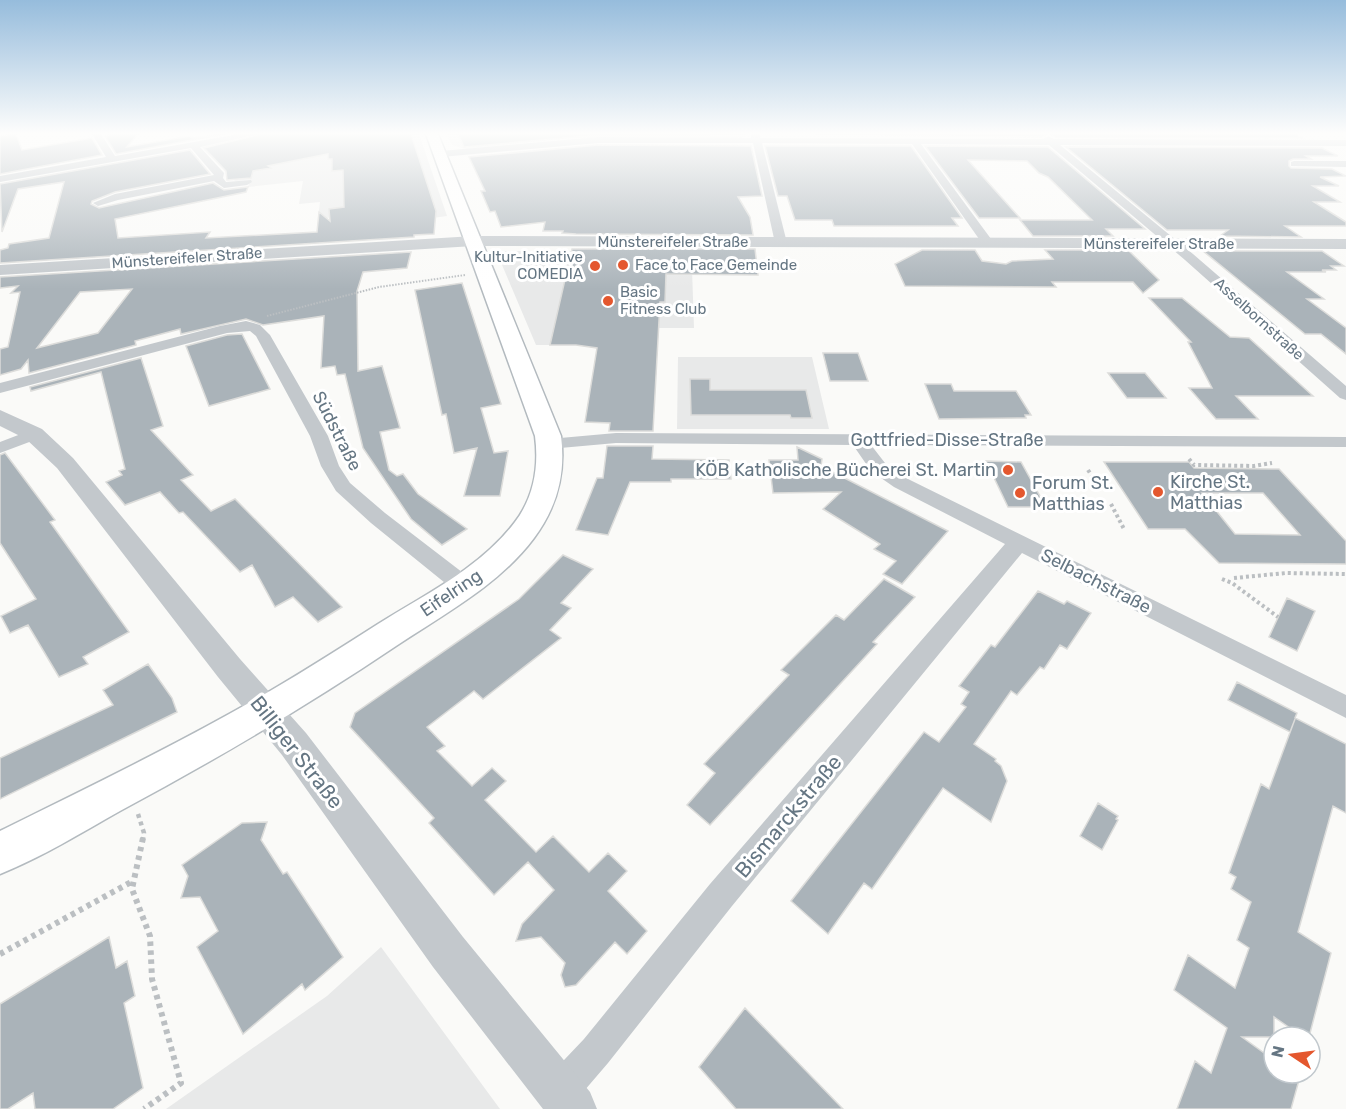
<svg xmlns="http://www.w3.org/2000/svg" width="1346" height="1109" font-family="Rubik,sans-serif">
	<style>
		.built { fill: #e8e9e9 }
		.building { fill: #aab3b9; stroke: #dcdcda; stroke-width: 1.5; fill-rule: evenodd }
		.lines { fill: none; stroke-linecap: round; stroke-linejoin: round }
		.secondary-casing { stroke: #b3babf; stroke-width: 3 }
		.path-far3 { stroke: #bbbfc2; stroke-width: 2; stroke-dasharray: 1.5 1.5; stroke-linecap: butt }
		.path-far2 { stroke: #bbbfc2; stroke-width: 4; stroke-dasharray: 3 3; stroke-linecap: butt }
		.path-far1 { stroke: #bbbfc2; stroke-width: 4.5; stroke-dasharray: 4 4; stroke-linecap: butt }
		.path { stroke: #bbbfc2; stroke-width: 6; stroke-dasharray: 4.5 4.5; stroke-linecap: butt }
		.minor { fill: #c3c8cc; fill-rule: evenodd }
		.tertiary { fill: #c3c8cc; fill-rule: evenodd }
		.secondary { fill: #fff; fill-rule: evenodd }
		.poi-dot { fill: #e4572e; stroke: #fff; stroke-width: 2 }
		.labels { text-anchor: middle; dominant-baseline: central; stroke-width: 6; stroke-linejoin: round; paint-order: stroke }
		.far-street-label { font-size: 15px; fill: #657683; stroke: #fff }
		.far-poi-label { font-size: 15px; fill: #657683; stroke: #fff; text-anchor: start }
		.street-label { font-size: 18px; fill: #657683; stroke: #fff }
		.poi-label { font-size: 18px; fill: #657683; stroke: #fff; text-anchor: start }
		.near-street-label { font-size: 21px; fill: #657683; stroke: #fff }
	</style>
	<rect width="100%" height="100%" fill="#fafaf8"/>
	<path class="built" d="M270 134H419L447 216 411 221 377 212 318 219 320 202 299 204 303 181 248 187 250 180 235 181 200 146Z
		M447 134H746V136L742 138H573L466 149 452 145Z
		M503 251H681L692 269 694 328H588L584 345H536L497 253Z
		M678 357H812L829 429H677Z
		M381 947 500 1109H166L327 996Z"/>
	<path class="building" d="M16 134 22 150 92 138 102 155 0 174V136Z
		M114 134H138L127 147 190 136 192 138 225 134 116 154 105 136Z
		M261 134H411L436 211 434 234 414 235V237L0 263V250L8 248 9 244 49 238 64 182 18 189 2 232 0 184 190 150 210 174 115 192 92 201 91 204 99 208 213 183 224 190 248 187 246 192 115 219 118 238 210 232 206 238 317 232 319 212 330 221 329 209 344 207 343 170 332 171V159H328V154L268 166 271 168 253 171 251 178 227 180 226 171 204 148Z
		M458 134H710V135H598L464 147Z
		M815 134H1047L1042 137Z
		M1049 134H1295L1302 138 1055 137Z
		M598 145 751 146 762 196 738 197 750 217 753 235 576 234 562 233 563 231H543L545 222 501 227 495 211 490 212 481 191H485L469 157Z
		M765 146H911L962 218H952L958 226H834L832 220H795L787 196H778Z
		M925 146 1048 147 1145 229H1106L1113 236H1033L1020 220H1092L1048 177 1039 173 1027 161 968 160 1020 218H979Z
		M1066 147 1322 148 1338 156H1306L1311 159H1293L1289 161V166L1291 168 1332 169 1346 176 1320 177 1339 186H1313L1340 202H1314L1346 222V226H1285L1301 237 1220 236 1228 230H1167Z
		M572 249H755L758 275 666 274 665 302H660L653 431H609L610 423 585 422 597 348 576 345H550Z
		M922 250H975L982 261 1006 264 1012 261 1053 259 1045 250H1128L1159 280 1143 293 1133 282H1052L1056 287 905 286 895 264Z
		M1203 251H1322L1344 266H1331L1336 270H1322L1326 272H1287L1324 299H1307L1346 328V354L1321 334H1305Z
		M411 252 407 268 363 272 357 291 358 371 382 366 400 428 380 432 389 470 397 476 403 474 418 494 467 529 442 545 411 519 363 448 345 374 337 375 335 366 321 368 324 316 263 325 246 319 181 334 180 329 135 341 136 345 29 373 28 360 21 369 0 375V349L8 347 20 292 11 293 18 286 0 288V277ZM132 289 98 333 37 348 80 292Z
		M462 283 501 404 481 408 494 453 508 451 500 496H464L477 448 454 453 446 414 442 415 415 290Z
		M1149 298H1182L1230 337 1249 338 1313 396H1236L1258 419H1216L1189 388H1212L1188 342H1191Z
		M242 334 270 389 209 406 186 346 227 335Z
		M823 353H858L868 381H830Z
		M141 358 163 426 151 430 193 475 181 480 211 511 235 499 342 607 318 622 293 597 275 607 252 565 240 572 183 512 179 513 160 492 125 505 106 482 122 475 119 471 125 469 101 372 31 391 30 387Z
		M1108 373H1145L1166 398H1127Z
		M690 379H710V390H806L812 418H791L790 415H691Z
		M925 384H951L954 391H1016L1031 415H1025L1026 418 939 419Z
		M607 446H653L652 459 729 460 731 479H671V482H630L608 535 576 530 597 478H603Z
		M797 447 822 459 821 466 948 531 902 584 883 574 896 561 874 549 880 544 823 509 841 492 773 493 769 460H798Z
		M5 453 55 520 50 522 129 632 83 657 88 664 59 677 28 625 10 633 1 616 36 599 0 543V455Z
		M986 461 1021 462 1046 507H1008Z
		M1104 462H1189L1194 468 1279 469 1346 541V564L1219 563 1185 529H1148ZM1202 493H1263L1300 535 1235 534Z
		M563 555 593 569 561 603 571 608 550 630 561 638 483 699 474 691 427 727 445 746 437 751 472 786 492 768 506 781 485 800 536 852 553 836 589 872 608 853 627 871 608 891 647 931 627 954 615 942 576 985 565 987 561 975 565 963 541 937 516 941 522 924 554 890 528 862 494 895 429 823 434 818 350 727 355 713 519 599Z
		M884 579 915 597 873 642 877 644 710 825 687 805 715 773 704 764 789 675 781 670 836 615 844 620Z
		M1038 591 1064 604 1067 601 1091 613 1067 649 1060 645 1044 669 1040 667 1017 695 1011 691 974 744 996 759 995 761 1001 766 1007 781 991 822 943 788 872 889 864 883 828 934 791 901 924 732 939 742 966 707 961 704 969 692 959 686 991 645 995 647Z
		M1287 598 1315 611 1297 651 1269 637Z
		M148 664 172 698 177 712 0 799V758L113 705 103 690Z
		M1237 682 1297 713 1295 718 1346 744V813L1333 806 1298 932 1331 953 1309 1037H1303L1274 1017V1037H1242L1274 1060V1073H1301L1291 1109H1177L1195 1061 1211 1073 1227 1028 1174 990 1188 955 1235 988 1249 948 1237 940 1251 902 1231 889 1236 877 1229 873 1261 784 1269 789 1295 719 1290 732 1228 700Z
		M1098 803 1118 816 1116 819 1118 820 1102 850 1080 836Z
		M267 822 261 840 283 874 287 872 343 957 305 990 302 984 243 1034 197 947 218 931 200 897 181 898 188 876 182 865 242 823Z
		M109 937 116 968 127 961 135 996 124 1003 143 1088 113 1109H35L33 1093 8 1109H0V1004Z
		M745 1008 843 1109H736L699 1067Z"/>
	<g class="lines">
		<defs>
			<path id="secondary" d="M426 134H438L561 436C566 474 557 507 534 538 499 585 444 614 396 646 307 706 215 760 120 811 81 833 42 857 0 874V831C91 786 182 742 270 691 306 670 342 647 378 624 426 594 480 568 515 522 534 497 539 466 535 436Z"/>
		</defs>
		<use href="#secondary" class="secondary-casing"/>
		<path class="path-far3" d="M267 316 379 287 465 275"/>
		<path class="path-far2" d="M1189 459 1194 465 1254 466 1272 463
			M1088 470 1098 485
			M1111 504 1124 529
			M1234 578 1286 573 1346 574
			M1222 579 1232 583 1278 617"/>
		<path class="path-far1" d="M138 814 144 833 143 839"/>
		<path class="path" d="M143 838 132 889 150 936 152 979 181 1083 144 1109
			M0 954 133 881"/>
		<path class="minor" d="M92 134H101L115 156 239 134H259L200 147 224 173 223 178 226 182 251 180 252 182 247 185 224 188 214 181 118 200 98 206 93 203 115 194 214 175 191 148 0 182V176L106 157Z
			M751 134H760V138L1043 139 1048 136 1054 139 1346 140V146L1060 145 1193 254 1346 386V400L1340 398 1185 260 1049 145 921 144 994 243 988 247 984 246 912 144 762 143 787 243 781 247 775 243 753 143H598L441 157 436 154 441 151 598 137 751 138Z
			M1294 161H1346V167L1291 166V162Z
			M246 321 260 325 270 335 328 436 339 466 350 483 385 513 471 579 474 585 471 591 463 593 455 591 371 523 336 491 321 466 310 436 256 336 250 331 227 333 0 393V383L220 326Z
			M34 429 40 430 43 434 40 438 0 453V442Z
			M616 433 1346 437V447L871 445 885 463 908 479 1346 695V718L1022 553 732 906 608 1063 572 1105 562 1109 546 1105 541 1092 546 1079 584 1039 710 884 1005 544 894 487 871 471 853 445 616 443 549 449 543 448 540 444 543 440 549 439Z"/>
		<path class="tertiary" d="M474 236 1346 239V249L474 246 0 275V265Z
			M0 410 42 429 73 458 240 659 306 733 463 937 590 1092 597 1109H543L433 967 282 755 218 677 57 468 26 439 0 426Z"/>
		<use href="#secondary" class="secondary"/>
	</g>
	<linearGradient id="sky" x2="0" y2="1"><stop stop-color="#96bcdc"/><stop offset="0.46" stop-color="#fdfdfc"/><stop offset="1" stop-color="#fdfdfc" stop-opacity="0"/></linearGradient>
	<rect width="1346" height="289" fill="url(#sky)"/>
	<g class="poi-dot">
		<circle cx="623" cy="265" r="6"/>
		<circle cx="595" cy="266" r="6"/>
		<circle cx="608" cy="301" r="6"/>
		<circle cx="1008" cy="470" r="6"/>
		<circle cx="1158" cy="492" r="6"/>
		<circle cx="1020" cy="493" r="6"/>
	</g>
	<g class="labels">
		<g class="far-street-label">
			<text x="673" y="242">Münstereifeler Straße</text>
			<text x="1159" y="244">Münstereifeler Straße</text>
			<text transform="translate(187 258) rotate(-4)">Münstereifeler Straße</text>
			<text transform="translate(1259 319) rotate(42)">Asselbornstraße</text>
		</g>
		<g class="far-poi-label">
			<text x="583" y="257" text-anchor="end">Kultur-Initiative<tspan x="583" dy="17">COMEDIA</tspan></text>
			<text x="635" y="265">Face to Face Gemeinde</text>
			<text x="620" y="292">Basic<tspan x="620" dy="17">Fitness Club</tspan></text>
		</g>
		<g class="street-label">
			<text transform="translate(337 431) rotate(63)">Südstraße</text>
			<text x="947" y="440">Gottfried-Disse-Straße</text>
			<text transform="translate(1096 581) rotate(27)">Selbachstraße</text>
			<text transform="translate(451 593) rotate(-34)">Eifelring</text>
		</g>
		<g class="poi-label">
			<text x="996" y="470" text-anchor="end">KÖB Katholische Bücherei St. Martin</text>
			<text x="1170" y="482">Kirche St.<tspan x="1170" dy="21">Matthias</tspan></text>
			<text x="1032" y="483">Forum St.<tspan x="1032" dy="21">Matthias</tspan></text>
		</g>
		<g class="near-street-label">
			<text transform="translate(297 752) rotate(52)">Billiger Straße</text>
			<text transform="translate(788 816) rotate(-50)">Bismarckstraße</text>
		</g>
	</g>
	<g transform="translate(1292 1055) rotate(283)"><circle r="28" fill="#ffffff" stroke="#c1c8cd" stroke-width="1.5"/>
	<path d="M0-4.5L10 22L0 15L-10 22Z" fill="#e4572e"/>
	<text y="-9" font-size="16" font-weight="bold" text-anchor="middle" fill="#657683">N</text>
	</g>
</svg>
